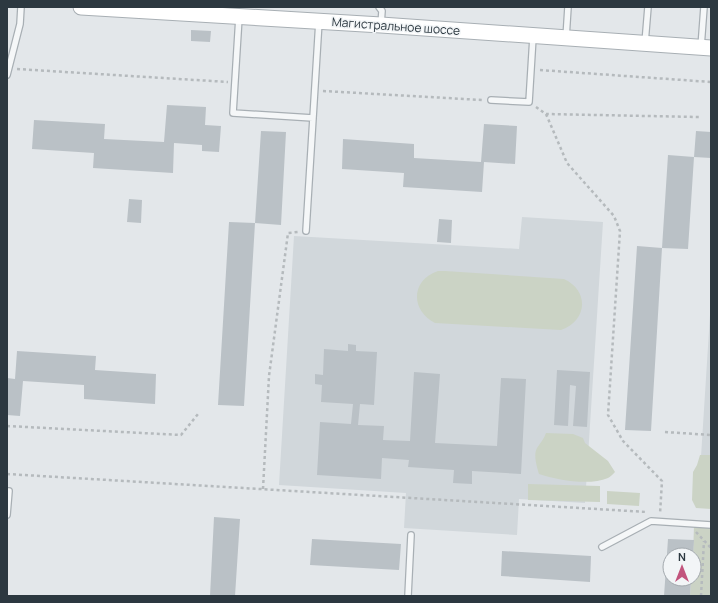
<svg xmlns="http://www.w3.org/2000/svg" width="718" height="603" font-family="Manrope,sans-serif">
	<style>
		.built { fill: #d1d7db }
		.green { fill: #cbd3c5 }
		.building { fill: #bac1c6 }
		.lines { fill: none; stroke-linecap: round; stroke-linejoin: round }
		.service-casing { stroke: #a8afb4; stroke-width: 8 }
		.secondary-casing { stroke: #a8afb4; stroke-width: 17 }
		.path { stroke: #b5babd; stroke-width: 2.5; stroke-dasharray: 3 3; stroke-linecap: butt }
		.service { stroke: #f5f7f8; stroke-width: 5.5 }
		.secondary { stroke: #fff; stroke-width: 15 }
		.labels { text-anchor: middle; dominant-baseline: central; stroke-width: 3; stroke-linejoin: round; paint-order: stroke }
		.street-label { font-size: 12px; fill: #2c3840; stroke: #f2f5f7 }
	</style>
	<rect width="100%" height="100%" fill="#e3e7ea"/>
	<path class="built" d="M522 217 603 222 585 503 519 499 517 535 404 528 406 493 279 485 294 236 519 249Z
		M711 299V505L698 504Z"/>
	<path class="green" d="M438 271H445L564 279C590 291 587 321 561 330L435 323C410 310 411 280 438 271Z
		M546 433 573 434 583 438 585 443 608 461 615 472C613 474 610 477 608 478 589 486 558 480 539 474 537 467 533 455 537 448 540 443 544 439 546 433Z
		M700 455H711V509L696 508 692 500 693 472 697 465Z
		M528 484 600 486V502L528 500Z
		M607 491 640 493 639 506 607 504Z
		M694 526 711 527V596H690L691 579H694V555H693Z"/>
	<path class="building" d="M191 30 211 31 210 42 191 41Z
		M167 105 206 107 205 125 221 126 219 152 202 151V145L174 143 173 173 93 168 94 153 32 149 34 120 105 124 104 139 164 142Z
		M484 124 517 126 515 164 484 162 482 192 403 187 404 173 342 169 343 139 414 144V158L481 162Z
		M261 131 286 132 281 225 255 223Z
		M696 131 711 132V158L694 157Z
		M668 155 694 157 688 249 662 248Z
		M129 199 142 200 141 223 127 222Z
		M439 219 452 220 451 243 437 242Z
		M229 222 255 223 244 406 218 405Z
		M637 246 662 248 651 431 625 430Z
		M348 344 356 345V351L377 352 374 405 360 404 358 425 384 426 383 440 410 441 414 372 440 374 435 443 497 446 501 378 526 379 521 474 472 471V484L453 483 454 470 408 467 409 460 382 458 381 479 317 475 320 422 351 424 353 404 321 402 322 385 315 384V374L323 375 324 349 348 351Z
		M17 351 96 356 95 370 156 374 155 404 84 399V385L23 381 20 416 7 415V378L15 379Z
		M557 370 590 372 587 427 573 426 576 386 570 385 568 426 554 425Z
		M214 517 240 519 235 596H210Z
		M312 539 401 544 399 570 310 565Z
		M668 539 694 540 693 555H670V579H691L690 596H664Z
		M502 551 591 556 590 582 501 576Z"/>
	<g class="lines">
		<defs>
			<path id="service" d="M379 7 382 11 381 24
				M239 17 233 113 313 118
				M566 38 568 7
				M645 43 648 7
				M701 47 704 7
				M7 75 20 24 21 7
				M491 100 529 102 533 37
				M306 231 319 21
				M7 491H9L7 515
				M602 547 651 521 711 525
				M408 596 411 535"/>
			<path id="secondary" d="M81 7 381 25 711 48"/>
		</defs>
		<use href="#service" class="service-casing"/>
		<use href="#secondary" class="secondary-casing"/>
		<path class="path" d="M17 69 228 82
			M540 70 711 82
			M323 91 482 100
			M536 107 546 114 699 117
			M546 114 567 163 614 216 620 231 608 415 623 441 662 481 660 514
			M7 426 181 435 198 414
			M665 432 711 435
			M7 474 647 512
			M263 489 269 376 288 233 298 232
			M696 532 711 548
			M701 596 704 541"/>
		<use href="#service" class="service"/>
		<use href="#secondary" class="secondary"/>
	</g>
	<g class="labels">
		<g class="street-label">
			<text transform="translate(396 26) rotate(4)">Магистральное шоссе</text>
		</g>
	</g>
	<rect width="718" height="603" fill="none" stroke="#2c3840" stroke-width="16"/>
	<g transform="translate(682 567)"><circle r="19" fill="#f2f5f7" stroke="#a3a9ae"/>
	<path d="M0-3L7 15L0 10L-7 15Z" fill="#c2547d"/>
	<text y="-6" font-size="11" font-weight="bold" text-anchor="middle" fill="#2c3840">N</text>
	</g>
</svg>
